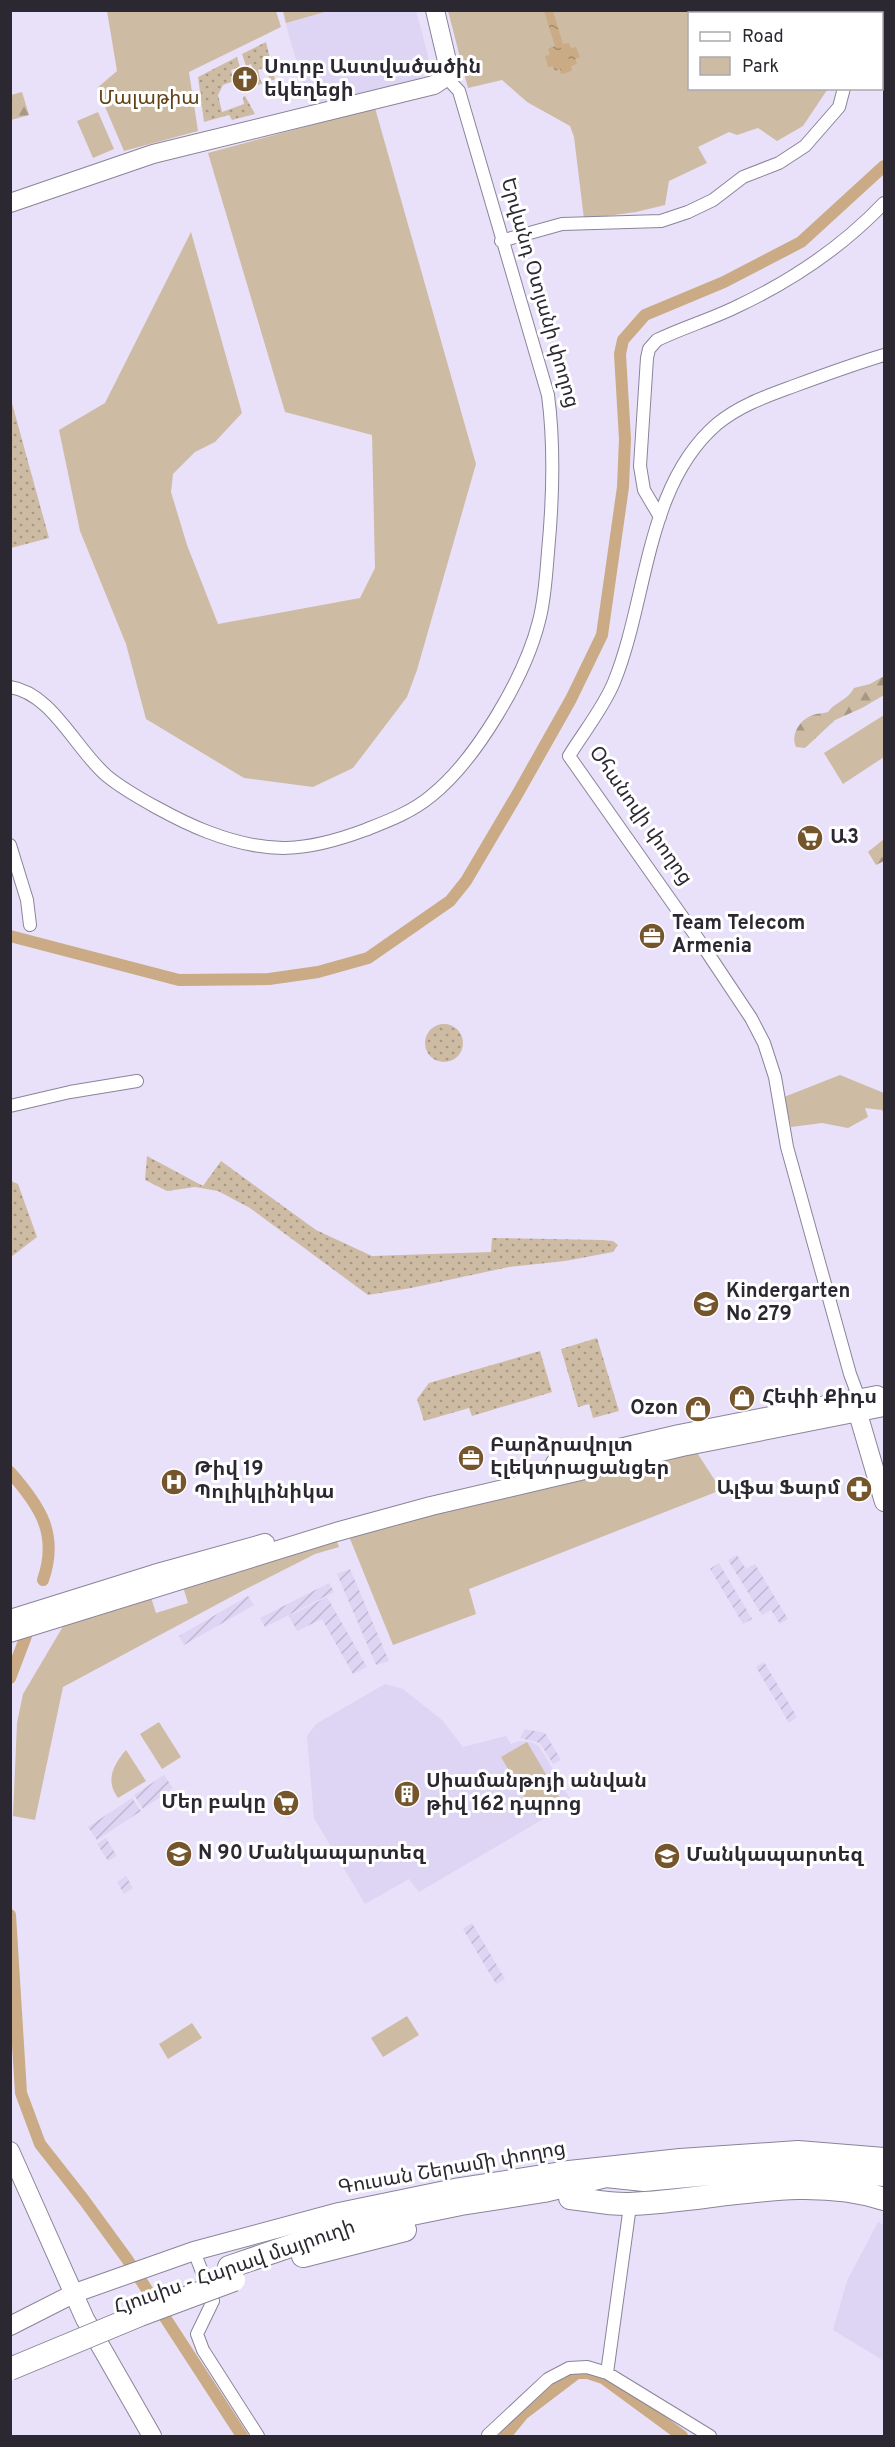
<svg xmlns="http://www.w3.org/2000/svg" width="895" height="2447" font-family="Overpass,'Noto Sans Armenian',sans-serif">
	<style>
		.built { fill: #ded4f3 }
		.industrial { fill: url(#industrial-furrows) }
		.grass { fill: url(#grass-dots) }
		.forest { fill: url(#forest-firs) }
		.green { fill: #cebba4 }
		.water { fill: url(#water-ripples) }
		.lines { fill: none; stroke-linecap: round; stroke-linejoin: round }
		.canal { stroke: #caab85; stroke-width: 12 }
		.street-casing { stroke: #8a8499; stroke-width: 14 }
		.secondary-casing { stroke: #8a8499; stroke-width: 20 }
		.highway-casing { stroke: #8a8499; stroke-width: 24 }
		.street { stroke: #fff; stroke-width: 12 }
		.secondary { stroke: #fff; stroke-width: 18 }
		.highway { stroke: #fff; stroke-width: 22 }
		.highway-bridge-casing { stroke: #8a8499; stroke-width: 24; stroke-linecap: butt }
		.highway-bridge { stroke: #fff; stroke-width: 22 }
		.labels { text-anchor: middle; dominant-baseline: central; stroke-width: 6; stroke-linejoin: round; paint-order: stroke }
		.poi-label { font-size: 20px; font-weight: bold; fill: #2b2831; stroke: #fff; text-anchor: start }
		.park-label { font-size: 20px; fill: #624215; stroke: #fff }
		.street-label { font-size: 20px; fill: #2b2831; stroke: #fff }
	</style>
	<defs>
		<pattern id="industrial-furrows" width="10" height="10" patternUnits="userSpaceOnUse" patternTransform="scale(1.5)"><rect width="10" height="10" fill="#ded4f3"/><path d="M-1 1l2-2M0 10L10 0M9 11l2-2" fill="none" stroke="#bfb6d1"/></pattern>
		<pattern id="grass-dots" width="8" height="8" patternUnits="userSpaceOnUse" patternTransform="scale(1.5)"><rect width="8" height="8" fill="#cebba4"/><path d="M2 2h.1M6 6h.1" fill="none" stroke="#a79886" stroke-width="1.8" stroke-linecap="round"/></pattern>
		<pattern id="forest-firs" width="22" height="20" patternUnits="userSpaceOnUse" patternTransform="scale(1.5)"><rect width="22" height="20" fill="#cebba4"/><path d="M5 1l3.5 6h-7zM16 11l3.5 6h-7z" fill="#a79886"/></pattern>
		<pattern id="water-ripples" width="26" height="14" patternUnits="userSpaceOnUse" patternTransform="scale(1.5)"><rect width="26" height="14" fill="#caab85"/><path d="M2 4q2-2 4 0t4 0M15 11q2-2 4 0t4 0" fill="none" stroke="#a48b6d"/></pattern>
	</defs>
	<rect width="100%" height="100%" fill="#e9e1f9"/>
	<path class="built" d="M282 11H416L428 55 429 64 426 73 415 82 310 108Z
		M385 1684 403 1689 442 1720 463 1747 506 1736 511 1744 520 1741 531 1742 539 1746 572 1802 419 1892 409 1879 365 1904 314 1818 307 1736 316 1724Z
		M878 2222 884 2225V2361L833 2330 847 2281Z"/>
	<path class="industrial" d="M737 1555 746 1569 755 1564 788 1619 780 1624 771 1610 762 1615 728 1560Z
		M719 1563 752 1619 743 1624 710 1569Z
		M350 1569 389 1661 376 1665 337 1574Z
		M329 1583 334 1592 265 1627 260 1618Z
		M248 1596 254 1605 184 1645 179 1636Z
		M327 1597 367 1667 353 1674 322 1619 297 1631 289 1616Z
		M764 1662 797 1717 789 1723 756 1667Z
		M525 1729 545 1733 561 1760 553 1764 540 1743 520 1738Z
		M164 1775 173 1788 143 1809 134 1795Z
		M132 1798 141 1811 97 1840 88 1827Z
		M279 1803 294 1808 290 1819 275 1813Z
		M106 1838 117 1856 108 1861 97 1844Z
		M126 1876 133 1888 124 1894 117 1882Z
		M472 1923 505 1979 496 1984 463 1929Z"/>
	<path class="grass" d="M266 42 275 79 268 82 269 78 266 67 258 70 261 82 264 83 258 85 251 64 246 66 242 54Z
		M237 57 240 67 231 70 234 81 223 85 218 95 222 112 244 104 243 97 245 96 255 114 232 120 229 115 204 122 198 77Z
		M10 396 49 538 11 548H10Z
		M425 1043a19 19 0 1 1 38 0a19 19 0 1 1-38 0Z
		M147 1156 203 1186 221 1161 316 1230 372 1256 491 1252 492 1238 602 1240 613 1241 618 1245 613 1252 565 1261 509 1267 411 1288 368 1295 250 1208 218 1191 195 1187 167 1191 145 1180Z
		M11 1181 18 1184 37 1237 11 1257Z
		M597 1338 619 1411 593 1418 589 1404 578 1407 561 1349Z
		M540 1351 552 1392 472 1416 469 1408 424 1421 417 1399 429 1383Z"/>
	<path class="forest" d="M22 92 29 115 11 120V95Z
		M884 676V695L862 708 835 720 805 748 796 747C790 735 800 719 813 715 817 713 823 714 828 712 835 702 848 700 854 688L870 684Z
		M884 839V861L876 865 868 852Z"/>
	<path class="green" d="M283 10H328V11L286 23Z
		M840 10V13L690 14V88L827 90 803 126 777 141 758 128 737 135 729 132 698 147 707 163 669 181 665 205 636 212 584 219 574 137 570 126 527 102 502 80 468 88 448 11Z
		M107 11H276L281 27 189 72 198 131 124 151 97 88 117 71Z
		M375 108 476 464 417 670 407 697 353 768 313 787 244 778 146 719 126 644 80 531 59 430 105 403 191 232 242 413 215 442 195 452 173 474 171 492 187 545 218 624 360 598 375 568 372 435 285 412 208 153Z
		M98 112 114 149 93 158 77 121Z
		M884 715V757L843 784 824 753Z
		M840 1075 884 1093V1114L882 1110 865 1108 868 1117 848 1128 822 1123 791 1127 784 1097Z
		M696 1451 721 1490 469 1589 476 1614 393 1645 346 1529Z
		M333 1531 339 1547 315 1554 242 1591 63 1687 35 1820 13 1816 17 1723 23 1694 68 1618 148 1588 156 1613 188 1603 180 1577Z
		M159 1722 181 1757 162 1769 140 1734Z
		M527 1742 561 1800 535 1815 501 1757Z
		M126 1750 146 1781 118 1798C105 1781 113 1765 126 1750Z
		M407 2016 419 2035 383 2057 371 2038Z
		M192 2023 202 2038 168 2059 159 2044Z"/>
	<path class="water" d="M544 11H553L563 44 569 43 571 48 576 47 580 57 575 59 577 64 571 66 572 71 561 74 560 69 555 71 553 66 548 67 545 56 550 55 548 49 555 46Z"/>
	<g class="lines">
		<path class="canal" d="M10 936 179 980 269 979 318 972 368 958 450 901 466 881 518 793 571 699 602 635 623 487 625 439 620 354 623 340 645 315 724 282 801 242 884 166
			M10 1472C40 1506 59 1534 43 1580
			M10 1678 26 1636
			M10 1915 21 2093 40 2144 84 2200 127 2259 242 2436
			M505 2436 523 2414 577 2373H588L603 2378 682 2436"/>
		<defs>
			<path id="street" d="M853 10V14
				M501 241 562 224 661 221 688 212 713 200 743 177 779 163 805 146 839 107 844 88
				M660 517 644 490 640 466 647 358 649 349 657 340C684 327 712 319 738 306 793 280 842 247 884 203
				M10 687C52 693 76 750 107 776 129 794 181 822 208 832 268 855 306 852 365 830 388 821 412 812 431 796 476 760 525 677 539 621 545 599 546 575 548 552 553 499 555 448 548 395L459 91 446 77
				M10 845 27 900 30 925
				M10 1106 70 1092 137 1081
				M859 1398 850 1374 787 1147 775 1077 764 1043 751 1018 705 949 569 756C583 733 604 707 614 682 648 599 645 486 717 424 740 405 767 396 794 386 824 375 854 364 884 355
				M194 2251 213 2301 197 2334 203 2350 258 2436
				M607 2373 629 2213
				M489 2436 488 2435 548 2379 569 2368 587 2367 607 2373 710 2436"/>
			<path id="secondary" d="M10 203 153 154 434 85 446 77 447 61 435 10
				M854 1400 884 1502
				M555 1463 679 1434 877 1395
				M10 1619 154 1574 265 1543
				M10 1633 336 1532 431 1506 682 1447 884 1407
				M10 2151 85 2319 152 2436
				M10 2326 75 2293 194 2251 339 2212 455 2188 569 2170 680 2158 798 2150 884 2157"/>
			<path id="highway" d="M570 2198C590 2200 610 2205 630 2204 713 2201 802 2173 884 2199
				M303 2256 405 2230
				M229 2267 343 2228 461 2204 544 2191 606 2176 644 2180 796 2166 884 2175"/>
		</defs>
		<use href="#street" class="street-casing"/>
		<use href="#secondary" class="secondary-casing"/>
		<use href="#highway" class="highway-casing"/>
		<use href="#street" class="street"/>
		<use href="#secondary" class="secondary"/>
		<use href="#highway" class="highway"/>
		<defs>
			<path id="highway-bridge" d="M10 2369 140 2315 234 2280"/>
		</defs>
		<use href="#highway-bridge" class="highway-bridge-casing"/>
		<use href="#highway-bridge" class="highway-bridge"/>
	</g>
	<defs>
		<symbol id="church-disc" viewBox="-11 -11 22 22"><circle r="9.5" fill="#75552b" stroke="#fff"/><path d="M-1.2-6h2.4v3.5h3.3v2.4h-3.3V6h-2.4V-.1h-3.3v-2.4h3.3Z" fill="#fff"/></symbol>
		<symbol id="supermarket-disc" viewBox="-11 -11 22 22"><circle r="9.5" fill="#75552b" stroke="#fff"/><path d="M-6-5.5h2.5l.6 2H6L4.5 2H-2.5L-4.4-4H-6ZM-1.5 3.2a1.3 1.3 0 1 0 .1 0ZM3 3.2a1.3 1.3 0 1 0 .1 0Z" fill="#fff"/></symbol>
		<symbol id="office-disc" viewBox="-11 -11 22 22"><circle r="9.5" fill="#75552b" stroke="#fff"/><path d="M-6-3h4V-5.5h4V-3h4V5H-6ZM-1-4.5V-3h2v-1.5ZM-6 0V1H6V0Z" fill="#fff"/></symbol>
		<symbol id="school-disc" viewBox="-11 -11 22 22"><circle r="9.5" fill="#75552b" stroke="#fff"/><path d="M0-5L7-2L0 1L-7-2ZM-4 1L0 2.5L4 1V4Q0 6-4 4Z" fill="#fff"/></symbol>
		<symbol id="shop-disc" viewBox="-11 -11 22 22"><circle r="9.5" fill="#75552b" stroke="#fff"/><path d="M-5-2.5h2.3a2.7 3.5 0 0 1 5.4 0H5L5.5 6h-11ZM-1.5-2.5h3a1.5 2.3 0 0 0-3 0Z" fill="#fff"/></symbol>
		<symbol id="hospital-disc" viewBox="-11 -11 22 22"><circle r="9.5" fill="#75552b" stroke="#fff"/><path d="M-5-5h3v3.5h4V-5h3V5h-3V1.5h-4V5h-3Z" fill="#fff"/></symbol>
		<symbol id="pharmacy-disc" viewBox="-11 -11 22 22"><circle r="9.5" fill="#75552b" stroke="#fff"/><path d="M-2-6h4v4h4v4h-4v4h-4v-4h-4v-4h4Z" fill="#fff"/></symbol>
		<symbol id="building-disc" viewBox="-11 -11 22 22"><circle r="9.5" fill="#75552b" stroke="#fff"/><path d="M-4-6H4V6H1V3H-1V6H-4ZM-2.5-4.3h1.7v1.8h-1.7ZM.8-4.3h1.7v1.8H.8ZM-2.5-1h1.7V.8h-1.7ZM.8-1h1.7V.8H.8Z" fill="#fff"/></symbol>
	</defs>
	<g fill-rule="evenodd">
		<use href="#church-disc" x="230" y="64" width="30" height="30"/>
		<use href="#supermarket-disc" x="795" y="823" width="30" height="30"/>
		<use href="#office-disc" x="637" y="921" width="30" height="30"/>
		<use href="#school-disc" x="691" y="1289" width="30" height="30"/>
		<use href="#shop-disc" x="727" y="1383" width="30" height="30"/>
		<use href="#shop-disc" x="683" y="1394" width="30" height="30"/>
		<use href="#office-disc" x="456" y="1443" width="30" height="30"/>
		<use href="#hospital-disc" x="159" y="1467" width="30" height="30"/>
		<use href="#pharmacy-disc" x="844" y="1474" width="30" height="30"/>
		<use href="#building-disc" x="392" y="1779" width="30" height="30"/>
		<use href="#supermarket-disc" x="271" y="1788" width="30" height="30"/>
		<use href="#school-disc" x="164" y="1839" width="30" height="30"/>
		<use href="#school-disc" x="652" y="1841" width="30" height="30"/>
	</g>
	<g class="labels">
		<g class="poi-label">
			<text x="264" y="68">Սուրբ Աստվածածին<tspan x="264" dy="23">եկեղեցի</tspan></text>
			<text x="830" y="838">Ա3</text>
			<text x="672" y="924">Team Telecom<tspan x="672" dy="23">Armenia</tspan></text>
			<text x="726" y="1292">Kindergarten<tspan x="726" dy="23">No 279</tspan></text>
			<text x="762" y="1398">Հեփի Քիդս</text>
			<text x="678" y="1409" text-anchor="end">Ozon</text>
			<text x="490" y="1446">Բարձրավոլտ<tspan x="490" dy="23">Էլեկտրացանցեր</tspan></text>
			<text x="194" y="1470">Թիվ 19<tspan x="194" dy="23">Պոլիկլինիկա</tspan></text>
			<text x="840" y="1489" text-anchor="end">Ալֆա Ֆարմ</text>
			<text x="426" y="1782">Սիամանթոյի անվան<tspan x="426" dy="23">թիվ 162 դպրոց</tspan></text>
			<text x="266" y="1803" text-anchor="end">Մեր բակը</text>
			<text x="198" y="1854">N 90 Մանկապարտեզ</text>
			<text x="686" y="1856">Մանկապարտեզ</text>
		</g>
		<g class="park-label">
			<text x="149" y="99">Մալաթիա</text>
		</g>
		<g class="street-label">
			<text transform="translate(539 293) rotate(74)">Երվանդ Օտյանի փողոց</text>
			<text transform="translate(640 816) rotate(55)">Օհանովի փողոց</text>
			<text transform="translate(452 2169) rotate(-10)">Գուսան Շերամի փողոց</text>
			<text transform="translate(235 2268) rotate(-19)">Հյուսիս - Հարավ մայրուղի</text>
		</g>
	</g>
	<rect width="895" height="2447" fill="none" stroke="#2b2831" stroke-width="24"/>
	<rect x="688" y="12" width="195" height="78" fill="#ffffff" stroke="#aaa9ad" stroke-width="1.5"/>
	<rect x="700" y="32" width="30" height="9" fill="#ffffff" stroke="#aaa9ad" stroke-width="1.5"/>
	<text x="742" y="42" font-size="18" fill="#2b2831">Road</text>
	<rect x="700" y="57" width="30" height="18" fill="#cebba4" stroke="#aaa9ad" stroke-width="1.5"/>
	<text x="742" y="72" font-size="18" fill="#2b2831">Park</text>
</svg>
